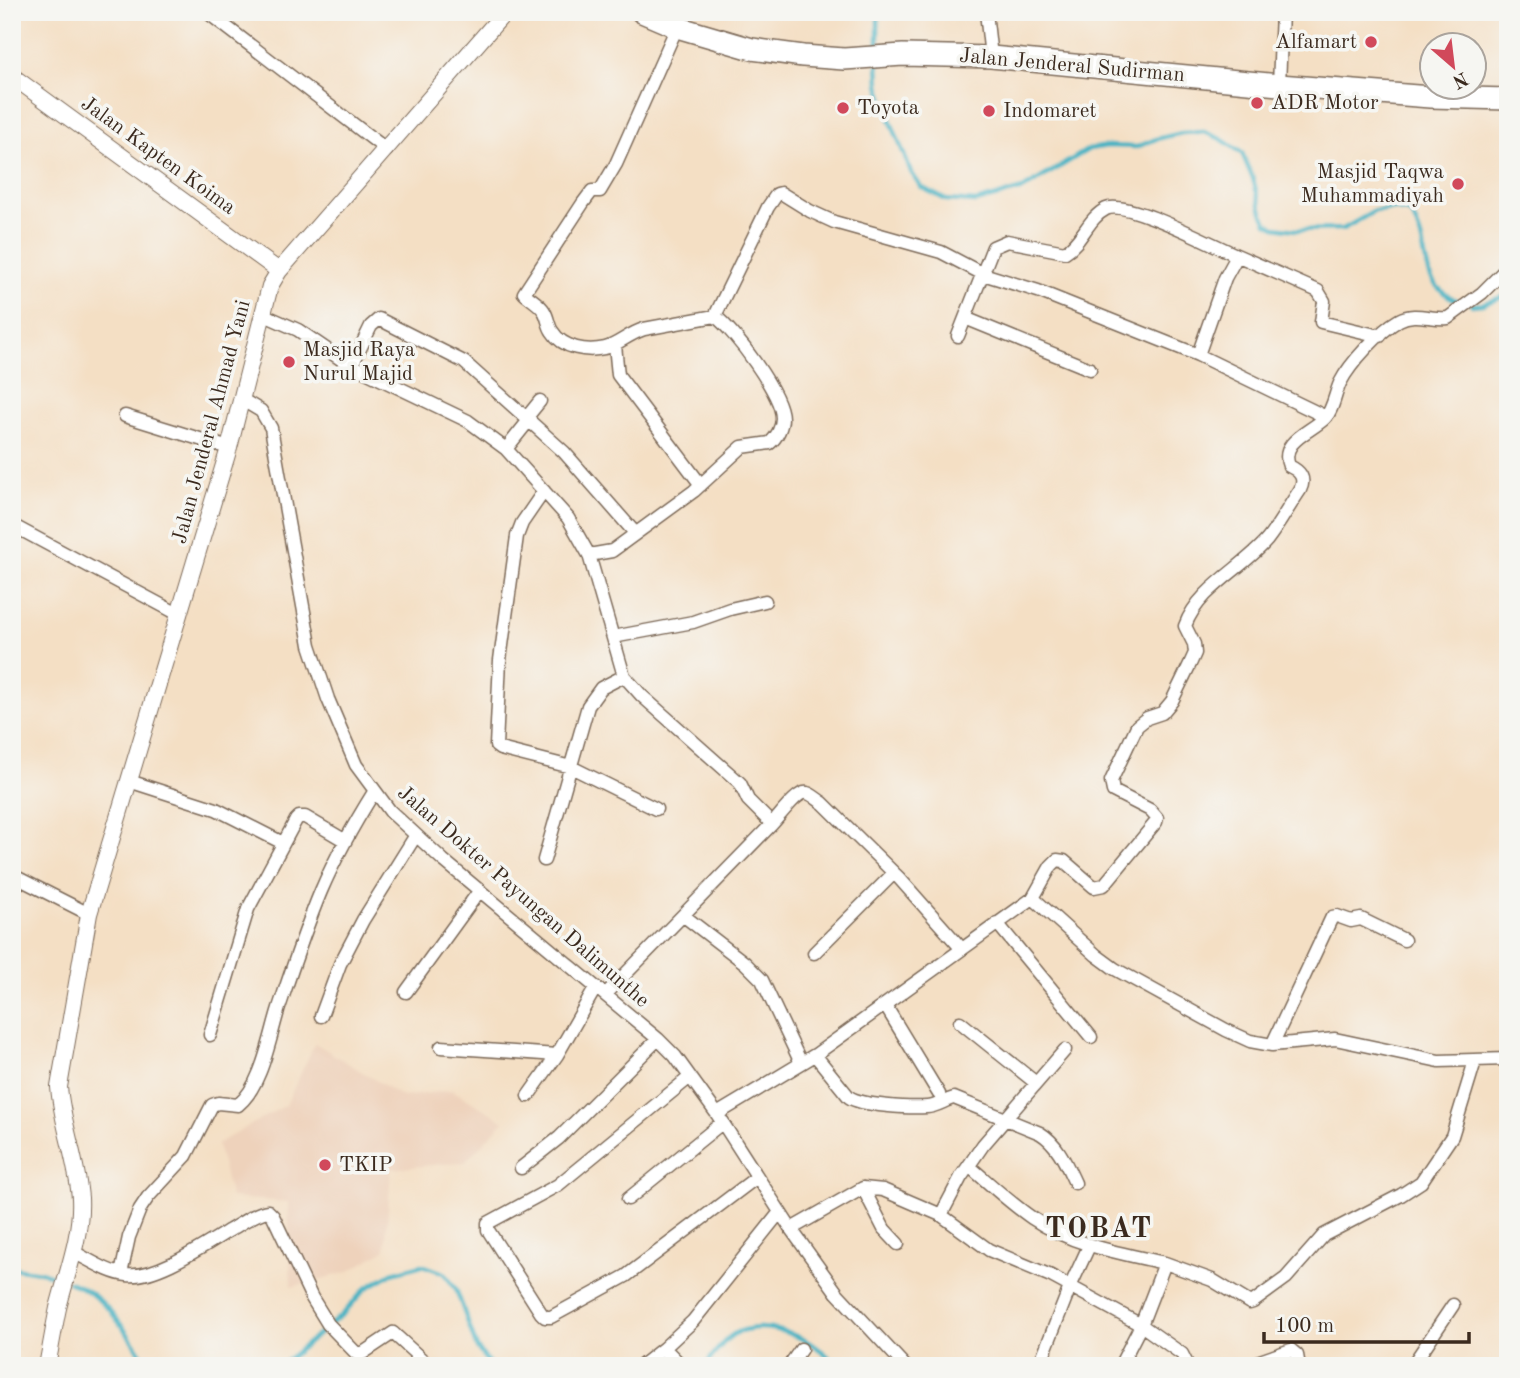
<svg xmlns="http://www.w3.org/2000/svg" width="1520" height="1378" font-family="'Old Standard TT',serif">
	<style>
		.built { fill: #eed2bb }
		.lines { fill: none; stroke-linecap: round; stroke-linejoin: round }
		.stream { stroke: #46b2c3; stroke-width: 4.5 }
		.minor-casing { stroke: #7c6958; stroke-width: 15 }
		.tertiary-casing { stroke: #7c6958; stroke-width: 18 }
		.trunk-casing { stroke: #7c6958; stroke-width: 24 }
		.minor { stroke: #fff; stroke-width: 12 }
		.tertiary { stroke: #fff; stroke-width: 16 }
		.trunk { stroke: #fff; stroke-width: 21 }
		.poi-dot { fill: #d1495b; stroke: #f6f6f2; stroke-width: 2.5 }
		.labels { text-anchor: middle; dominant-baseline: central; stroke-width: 7; stroke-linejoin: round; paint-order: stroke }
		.poi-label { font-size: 21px; fill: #3b2a1e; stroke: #f6f6f2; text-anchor: start }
		.street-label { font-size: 21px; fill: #3b2a1e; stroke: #f6f6f2 }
		.district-label { font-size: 28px; font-weight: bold; letter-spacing: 2px; fill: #3b2a1e; stroke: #f6f6f2 }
	</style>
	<rect width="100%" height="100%" fill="#f6f6f2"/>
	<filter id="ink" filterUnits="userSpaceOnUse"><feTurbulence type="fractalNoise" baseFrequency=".0143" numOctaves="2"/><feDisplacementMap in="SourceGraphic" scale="14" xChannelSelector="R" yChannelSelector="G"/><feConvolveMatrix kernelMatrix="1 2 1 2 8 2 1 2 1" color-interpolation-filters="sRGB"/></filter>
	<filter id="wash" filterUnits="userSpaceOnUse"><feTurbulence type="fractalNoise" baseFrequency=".00686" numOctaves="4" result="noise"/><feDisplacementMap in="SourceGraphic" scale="28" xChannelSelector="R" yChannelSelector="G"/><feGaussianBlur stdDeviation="1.57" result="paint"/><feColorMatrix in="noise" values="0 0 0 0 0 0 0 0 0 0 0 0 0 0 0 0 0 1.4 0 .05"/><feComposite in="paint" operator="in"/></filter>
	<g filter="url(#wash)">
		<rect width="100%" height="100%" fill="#f4dfc4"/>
		<path class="built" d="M315 1043 403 1097 452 1090 504 1121 465 1162 391 1169 385 1250 348 1272 291 1287 288 1202 231 1198 217 1144 286 1105Z"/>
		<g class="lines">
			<path class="stream" d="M878 52V12
				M878 65 879 84 889 117 911 172 921 187 946 200 976 202 1023 189 1089 149 1108 146 1137 147 1156 139 1182 133 1204 132 1221 139 1242 153 1253 179 1262 212 1267 223 1275 227 1296 230 1343 229 1375 211 1393 209 1409 212C1435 246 1411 284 1463 303
				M1472 305 1482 304 1508 295
				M12 1268 41 1272 61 1279
				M69 1282C107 1295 128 1335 149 1366
				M280 1366 344 1313 365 1289 392 1273 422 1265 444 1273 456 1289 477 1348 491 1366
				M705 1366C713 1356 723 1340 734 1334 767 1317 817 1340 837 1366"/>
		</g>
	</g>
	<g filter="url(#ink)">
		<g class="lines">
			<defs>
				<path id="minor" d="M207 12 387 150
					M986 12 991 57
					M1279 85 1282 12
					M1234 254 1318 291 1324 301 1321 322 1380 336
					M262 314 298 330 345 362 468 421 506 449 568 518 589 555 624 676 642 696 740 783 748 800 772 824 605 995
					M715 316 768 207 777 194 781 193 810 211 834 222 941 252 983 274 1038 291 1198 355 1326 417
					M965 318 1090 369
					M958 336 993 247 1007 241 1065 252C1082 242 1088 218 1106 209 1126 199 1211 244 1234 254L1236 258 1225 278 1198 355
					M615 345 618 375 701 485
					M352 365 371 326 379 319 464 362 564 452 635 533
					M241 399 261 411 271 428 310 645 328 699 356 765 390 811 443 860 658 1039 675 1056 717 1114 791 1229 837 1293 905 1366
					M125 416 229 448
					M527 417 540 401
					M506 449 530 419
					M544 491 522 523 517 536 500 660 496 746 500 749 571 767 656 809
					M12 525 180 615
					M589 555 612 551 694 491 742 447 770 443C777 437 782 427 782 418 782 394 734 330 715 316L644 329C628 334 618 345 605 348 587 352 563 349 552 331 548 325 548 317 544 311 540 304 530 299 524 293L583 203 592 191H600L616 164 677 27
					M613 637 693 622 730 609 765 601
					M129 781 216 809 283 843
					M772 824C779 817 798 790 807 793 812 794 818 800 823 803L899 878 961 948
					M544 860 588 706 601 688 624 676
					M12 875 89 914
					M1033 898 1051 866 1057 860 1064 861 1094 887 1104 885 1156 822 1157 818 1150 810 1113 791 1111 781 1137 726 1147 718 1162 713 1172 701 1190 664 1195 653 1194 644 1185 626C1199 588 1242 569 1267 540 1279 525 1289 506 1300 490 1306 478 1300 471 1289 466 1279 441 1311 432 1325 418 1333 410 1335 394 1340 383 1350 363 1380 331 1399 320 1414 311 1432 320 1448 318L1482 293 1508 267
					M684 916 745 963 762 980 801 1063
					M997 923 1091 1037
					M814 953 894 873
					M406 992 480 890
					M885 1005 939 1094
					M321 1016 340 964 363 920 416 835
					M960 1022 1036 1083
					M210 1035 248 909 296 820 299 817H305L344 840
					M1272 1045 1332 917 1337 916 1351 921 1361 919 1404 940
					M441 1047 557 1055
					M815 1055 849 1097C862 1106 910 1108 927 1107 936 1107 945 1100 954 1098L1040 1133C1058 1144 1066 1164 1075 1183
					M690 1077 558 1185 488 1223V1230L541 1313 545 1317H551L626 1276 757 1177
					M528 1096 557 1055 596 987
					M717 1114 815 1055 1033 898 1096 955 1115 969 1226 1030 1250 1041 1272 1045 1335 1039 1439 1061 1508 1059
					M969 1166C989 1183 1010 1203 1032 1218 1072 1245 1119 1253 1165 1263L1141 1325 1182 1354 1188 1366
					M521 1168 559 1138 658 1039
					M863 1188 884 1229 898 1244
					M628 1199 723 1122
					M941 1215 961 1177 983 1145 1065 1050
					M791 1229 863 1188 883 1190 941 1215 989 1250 1051 1276 1141 1325 1120 1366
					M73 1252C90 1260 108 1273 127 1275 156 1279 206 1244 230 1230 242 1223 255 1213 268 1211L273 1216 312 1298 328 1324 356 1353H363L393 1333 429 1366
					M1165 1263 1212 1280 1250 1303 1253 1302 1286 1278 1324 1235 1401 1195 1421 1182 1452 1136 1475 1061
					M121 1274 129 1237 140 1209 148 1197 186 1156 212 1105 218 1103 238 1105C262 1086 270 1036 279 1008 292 969 305 929 321 891 336 856 354 824 374 792
					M1257 1362 1291 1350 1297 1355 1299 1366
					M641 1366 664 1348
					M682 1366 664 1348 693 1321 780 1212
					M789 1366 801 1349
					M1039 1366 1070 1287 1089 1246
					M1412 1366 1453 1305"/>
				<path id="tertiary" d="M12 76 279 271
					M47 1366C51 1346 54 1327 58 1308 67 1272 82 1235 80 1198 77 1160 62 1124 59 1087L89 914 229 448 270 286 279 271 505 12"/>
				<path id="trunk" d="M642 12 677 27 752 49 803 56 844 59 903 55 991 57 1279 85 1430 97 1508 99"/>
			</defs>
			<use href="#minor" class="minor-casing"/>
			<use href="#tertiary" class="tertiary-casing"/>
			<use href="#trunk" class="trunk-casing"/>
			<use href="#minor" class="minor"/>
			<use href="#tertiary" class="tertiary"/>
			<use href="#trunk" class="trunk"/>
		</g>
	</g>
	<g class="poi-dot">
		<circle cx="1371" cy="42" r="7"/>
		<circle cx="1257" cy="103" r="7"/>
		<circle cx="843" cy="108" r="7"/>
		<circle cx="989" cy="111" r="7"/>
		<circle cx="1458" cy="184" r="7"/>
		<circle cx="289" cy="362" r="7"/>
		<circle cx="325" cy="1165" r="7"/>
	</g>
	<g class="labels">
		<g class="poi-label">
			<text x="1357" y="42" text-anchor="end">Alfamart</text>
			<text x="1271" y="103">ADR Motor</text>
			<text x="857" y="108">Toyota</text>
			<text x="1003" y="111">Indomaret</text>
			<text x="1444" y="172" text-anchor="end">Masjid Taqwa<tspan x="1444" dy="24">Muhammadiyah</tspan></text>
			<text x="303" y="350">Masjid Raya<tspan x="303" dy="24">Nurul Majid</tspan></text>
			<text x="339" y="1165">TKIP</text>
		</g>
		<g class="street-label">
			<text transform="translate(1072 66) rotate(5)">Jalan Jenderal Sudirman</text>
			<text transform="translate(158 156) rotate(36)">Jalan Kapten Koima</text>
			<text transform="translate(212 422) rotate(-75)">Jalan Jenderal Ahmad Yani</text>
			<text transform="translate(523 897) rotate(41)">Jalan Dokter Payungan Dalimunthe</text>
		</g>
		<g class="district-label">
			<text x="1099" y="1230">TOBAT</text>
		</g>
	</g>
	<rect width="1520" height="1378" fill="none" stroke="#f6f6f2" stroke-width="42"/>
	<g transform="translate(1453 66) rotate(152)"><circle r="33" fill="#f6f6f2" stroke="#aba49d" stroke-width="2"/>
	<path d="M0-5L12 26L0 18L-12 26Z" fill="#d1495b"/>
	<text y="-10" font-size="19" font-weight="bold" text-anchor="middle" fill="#3b2a1e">N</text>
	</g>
	<path d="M1264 1332v10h205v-10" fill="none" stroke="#3b2a1e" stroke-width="3.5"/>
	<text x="1275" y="1332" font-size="21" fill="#3b2a1e" stroke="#f6f6f2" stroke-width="5" paint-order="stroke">100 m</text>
</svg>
